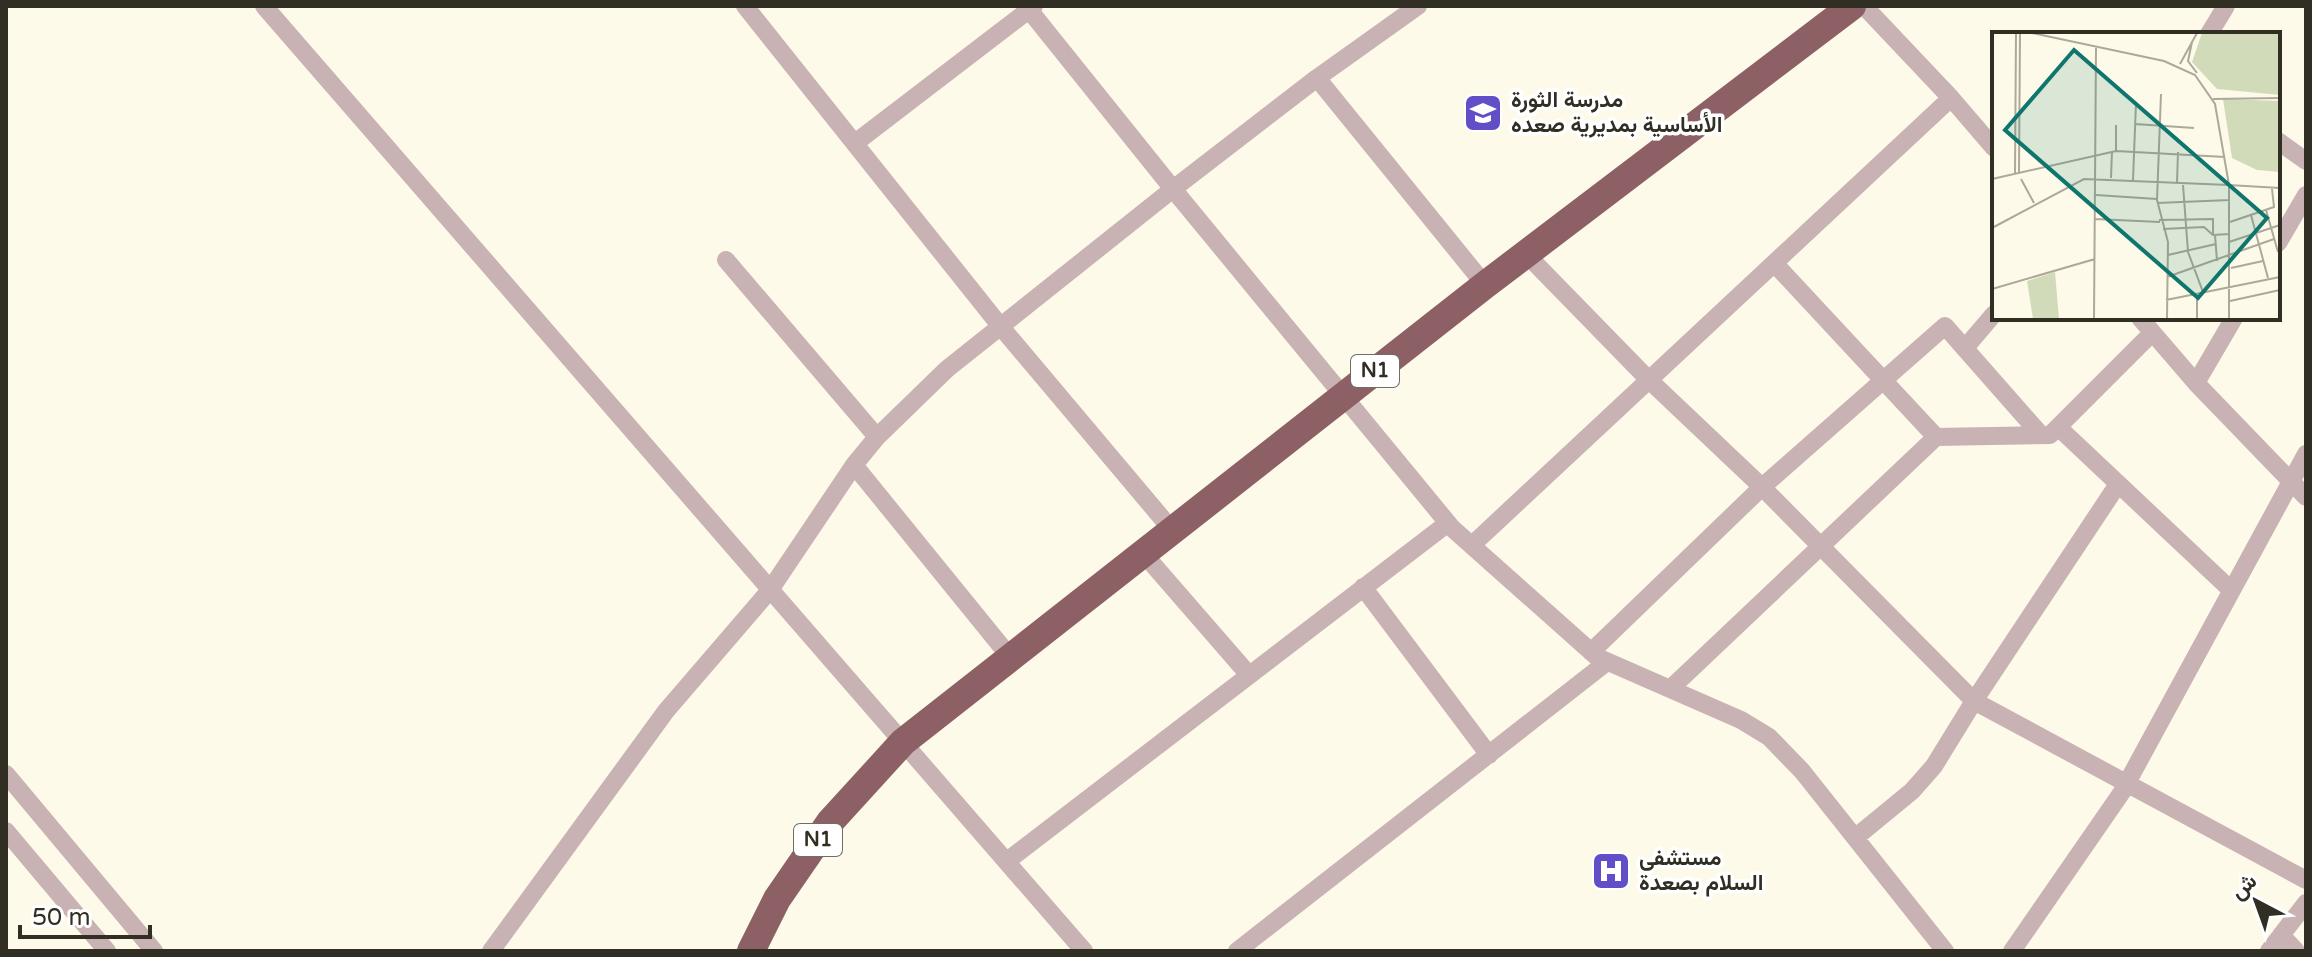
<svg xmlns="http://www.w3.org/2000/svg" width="2312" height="957" font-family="'Varela Round',Vazirmatn,sans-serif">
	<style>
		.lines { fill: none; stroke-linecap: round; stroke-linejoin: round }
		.minor { stroke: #c9b2b4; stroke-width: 18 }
		.highway { stroke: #8d6066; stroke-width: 28 }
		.labels { text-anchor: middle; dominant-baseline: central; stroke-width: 7; stroke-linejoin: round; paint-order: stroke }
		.shield { fill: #fff; stroke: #6f6d66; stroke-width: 2 }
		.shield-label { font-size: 20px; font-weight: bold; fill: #312f24 }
		.poi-label { font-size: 22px; font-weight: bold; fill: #312f24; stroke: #fff; text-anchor: start }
		.inset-road { fill: none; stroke: #aca99a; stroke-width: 2 }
		.view { fill: #0f766e; fill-opacity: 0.15; stroke: #0f766e; stroke-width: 4 }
		.inset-edge { fill: none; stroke: #312f24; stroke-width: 4 }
	</style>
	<rect width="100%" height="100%" fill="#fefae9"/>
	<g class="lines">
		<path class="minor" d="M264 6 1084 951
			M745 6 1001 327 1172 530
			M1026 6 1173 189 1452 528 1597 657 1741 720 1769 737 1802 771 1945 951
			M1864 6 1951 98 1994 148
			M2209 34 2226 6
			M1317 78 1485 285
			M2278 141 2306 161
			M855 143 1034 6
			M2278 243 2306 195
			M1526 254 1648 379 1762 487 1974 701 2306 880
			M726 260 877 437
			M1774 263 1936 437
			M2140 318 2196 383 2306 497
			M1965 348 1994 314
			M2196 383 2234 318
			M2058 427 2231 590
			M854 465 1010 657
			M1472 545 1951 98
			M1143 553 1249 675
			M1363 587 1489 755
			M1591 652 1762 487 1945 326 2041 435
			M1670 689 1936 437 2050 435 2152 333
			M6 774 154 951
			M6 831 107 951
			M1856 837 1912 791 1934 766 1974 701 2118 484
			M1007 861 1448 523
			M2281 935 2296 951
			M491 951 666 711 770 590 854 465 877 437 947 369 1173 189 1317 78 1418 6
			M1237 951 1607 662
			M2012 951 2122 792 2306 454
			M2269 951 2306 903"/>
		<path class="highway" d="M751 951 777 899 830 822 903 742 1485 285 1852 6"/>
	</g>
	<defs>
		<symbol id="university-square" viewBox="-11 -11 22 22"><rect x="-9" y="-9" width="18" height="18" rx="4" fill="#624ec7" stroke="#fff"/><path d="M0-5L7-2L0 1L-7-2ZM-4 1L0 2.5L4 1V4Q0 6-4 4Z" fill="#fff"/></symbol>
		<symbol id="hospital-square" viewBox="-11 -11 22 22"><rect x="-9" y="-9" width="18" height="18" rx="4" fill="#624ec7" stroke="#fff"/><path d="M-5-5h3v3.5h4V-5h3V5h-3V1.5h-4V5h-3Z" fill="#fff"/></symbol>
	</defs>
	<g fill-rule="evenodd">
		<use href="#university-square" x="1461" y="91" width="44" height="44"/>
		<use href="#hospital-square" x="1589" y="849" width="44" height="44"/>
	</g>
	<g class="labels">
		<g class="shield">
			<rect x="1351" y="355" width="48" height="32" rx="6"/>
			<rect x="794" y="824" width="48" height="32" rx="6"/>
		</g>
		<g class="shield-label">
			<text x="1375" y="371">N1</text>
			<text x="818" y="840">N1</text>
		</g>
		<g class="poi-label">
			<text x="1511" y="100">مدرسة الثورة<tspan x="1511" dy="25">الأساسية بمديرية صعده</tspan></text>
			<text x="1639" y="858">مستشفى<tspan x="1639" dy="25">السلام بصعدة</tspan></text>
		</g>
	</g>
	<g transform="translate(1992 32)">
		<rect width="288" height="288" fill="#fefae9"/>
		<path d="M210 1H288V63L225 57 200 30ZM231 67 288 69V140L265 138 240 126Z" fill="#d2dbb9"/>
		<path d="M63 240 67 287H41L35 249Z" fill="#d2dbb9"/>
		<path class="inset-road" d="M40 1 172 29 203 43 223 72 237 153M200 10 196 29 205 41M188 32 205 1M169 62 165 168 176 210 175 287M221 67 288 66M143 92 202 96M124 119V93M27 140 28 1M23 141 24 1M119 146 120 119M0 147 124 119 233 125M29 147 42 171M141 148 144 71M185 150 186 120M191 153 196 220 211 260M104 163 165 167M165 171 238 168M274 178 286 220M259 183 276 246M103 187 168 190M167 188 221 187V203M238 190 282 175 280 157M0 196 92 147 237 153M171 197 212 195 221 203 237 202M223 203 225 229M237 210 288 193M176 223 224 212M239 236 271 229M175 245 282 207M0 257 103 227M205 262V287M174 268 288 245M238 269 288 258M102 287 104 16M237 287V153L288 156"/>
		<path class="view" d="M82 18 275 186 206 266 13 98Z"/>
		<rect width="288" height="288" class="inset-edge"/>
	</g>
	<rect width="2312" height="957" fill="none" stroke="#312f24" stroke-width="16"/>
	<g transform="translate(2256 901) rotate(319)" stroke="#ffffff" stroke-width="6" paint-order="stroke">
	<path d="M0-6L14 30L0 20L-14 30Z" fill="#312f24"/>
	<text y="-12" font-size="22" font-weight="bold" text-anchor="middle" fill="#312f24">ش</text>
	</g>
	<path d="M20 925v12h130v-12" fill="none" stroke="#312f24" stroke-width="4"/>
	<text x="32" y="925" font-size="24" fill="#312f24" stroke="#ffffff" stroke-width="6" paint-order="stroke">50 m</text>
</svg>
